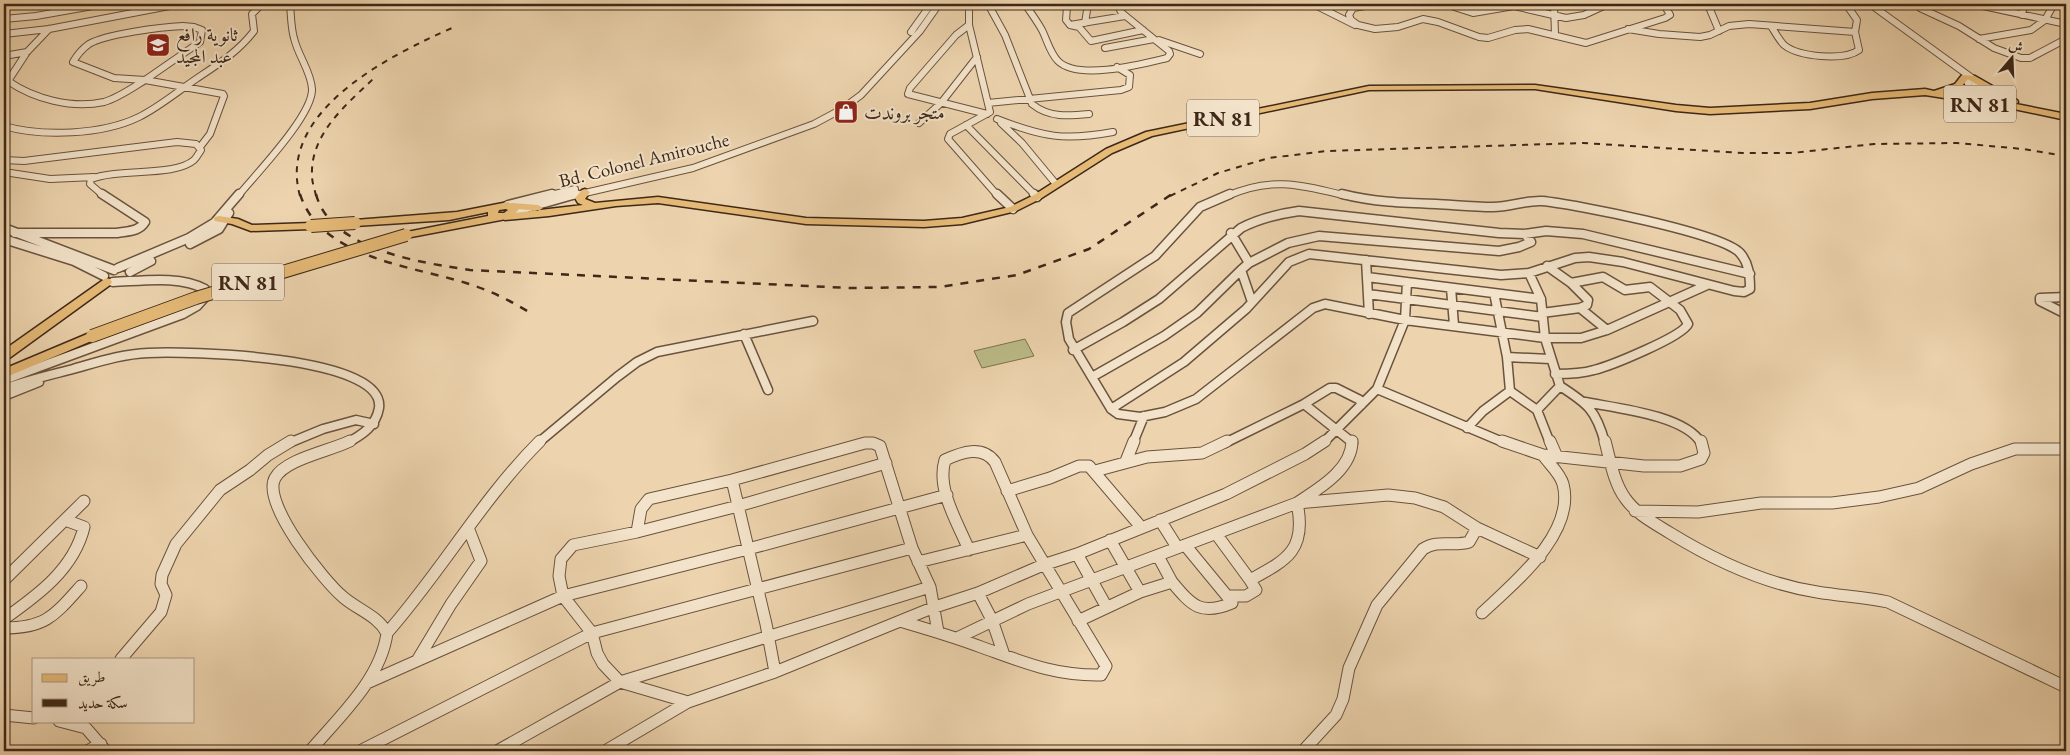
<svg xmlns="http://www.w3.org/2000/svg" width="2070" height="755" font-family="'EB Garamond',Amiri,serif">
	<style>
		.green { fill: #bcbc88; stroke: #7d7250 }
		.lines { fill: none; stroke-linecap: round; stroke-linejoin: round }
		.minor-far2-casing { stroke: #6a533e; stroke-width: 8 }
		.minor-far1-casing { stroke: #6a533e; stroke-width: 11 }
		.minor-casing { stroke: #6a533e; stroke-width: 13 }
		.major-casing { stroke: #3e2818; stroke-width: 3 }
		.highway-casing { stroke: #3e2818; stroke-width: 3 }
		.minor-far2 { stroke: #f3e3ca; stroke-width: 6 }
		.minor-far1 { stroke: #f3e3ca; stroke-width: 8 }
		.minor { stroke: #f3e3ca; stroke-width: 11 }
		.major { fill: #e6ba77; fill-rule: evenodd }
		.highway { fill: #e6ba77; fill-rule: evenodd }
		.rail-far1 { stroke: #3e2818; stroke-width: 2; stroke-dasharray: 6 6; stroke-linecap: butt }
		.rail { stroke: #3e2818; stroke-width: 2.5; stroke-dasharray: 8 8; stroke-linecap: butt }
		.highway-bridge-casing { stroke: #3e2818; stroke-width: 14; stroke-linecap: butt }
		.highway-bridge { stroke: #e6ba77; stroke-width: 12 }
		.labels { text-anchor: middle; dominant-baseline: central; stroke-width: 4; stroke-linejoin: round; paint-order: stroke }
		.far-poi-label { font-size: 19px; fill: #3e2818; stroke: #f3e3ca; text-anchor: start }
		.far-street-label { font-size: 19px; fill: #3e2818; stroke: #f3e3ca }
		.shield { fill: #f3e3ca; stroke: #74604d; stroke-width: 1 }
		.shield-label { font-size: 21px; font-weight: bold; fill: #3e2818 }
	</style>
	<rect width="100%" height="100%" fill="#edd4ae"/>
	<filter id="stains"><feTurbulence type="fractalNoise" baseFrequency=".004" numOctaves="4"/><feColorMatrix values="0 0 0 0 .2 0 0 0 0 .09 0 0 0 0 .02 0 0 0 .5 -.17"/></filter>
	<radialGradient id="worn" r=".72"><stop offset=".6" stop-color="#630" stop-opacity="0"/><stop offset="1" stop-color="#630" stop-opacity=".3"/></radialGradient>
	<path class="green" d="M1025 339 1034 356 982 368 974 351Z"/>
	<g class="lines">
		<defs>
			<path id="minor-far2" d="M969 4V25L990 112 950 134 948 139 998 196
				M988 4 1005 35 1032 104C1049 118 1069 116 1089 114
				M1025 4C1031 13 1037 21 1042 30 1047 40 1050 53 1058 61 1078 81 1142 64 1167 58L1170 54 1169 51 1154 39
				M1313 4 1355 25
				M1377 4 1353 8 1349 15 1351 20 1358 25 1375 29 1398 27 1423 19 1438 22 1479 37 1488 38 1515 30 1528 29 1586 43 1665 18 1670 15 1664 4
				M1445 4 1473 13 1514 6 1566 18 1584 15 1608 4
				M1554 4 1555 35
				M1714 4 1709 7 1719 31
				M1756 4H1773
				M1870 4 1972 78 1986 105
				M1974 4 2066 24
				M2053 4 2066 5
				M1067 7 1066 20 1070 25
				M1920 8 1959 26 1994 48 2021 58H2030L2066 39
				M2022 15 2024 4
				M1125 16 1070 25 1079 27 1091 41 1143 30
				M4 19 36 16 104 4
				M1085 23 1088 4
				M969 25 956 35 910 88 908 94 987 114
				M183 26 194 27 202 30 200 42 145 80 114 78 73 62C77 55 82 49 89 44 106 34 161 27 183 26Z
				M1771 26C1775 32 1779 40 1784 45 1799 57 1844 61 1859 50L1855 32
				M49 29 27 52 8 81C34 99 72 109 104 102 118 98 132 88 145 80
				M1628 29 1659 34 1700 37 1710 35 1729 26 1749 24 1855 32 1857 20 1846 4
				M911 32 931 4
				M4 34 49 29 180 4
				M1979 39 2031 30 2045 20 2054 4
				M1159 40 1200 54
				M1105 48 1154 39 1122 13 1120 10 1121 4
				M4 56 27 52
				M1965 77 1977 103
				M145 80 223 94 224 96 210 134 200 147
				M988 103 1121 90 1129 87 1130 75 1117 67
				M997 119C1043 137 1064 141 1113 132
				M919 123 941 103 977 57
				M1001 123 1022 143 1056 184
				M966 125 1036 196
				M4 126C42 137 102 135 139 117 159 107 177 92 196 79 217 65 238 52 254 31L252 14 262 4
				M4 160 24 161 177 142 196 144 201 150C199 153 197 157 194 160 175 177 118 168 91 179L90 184 104 196
				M4 172 50 179 94 177
				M238 196C256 174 313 115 312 89 311 71 298 56 294 38 291 28 291 15 290 4
				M547 196 575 189
				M572 196 693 168 814 124 842 109 861 95 920 31 939 4
				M1227 196C1272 176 1301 185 1347 196"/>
			<path id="minor-far1" d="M997 194 1013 209
				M1034 194 1037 197
				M508 205 552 194
				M513 212 576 194
				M4 228 114 270
				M15 233H117C127 231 139 232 145 222L102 194
				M1231 233 1249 263 1241 270 1252 302
				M4 239 74 261 104 276
				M190 244 219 229 229 213
				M1366 260 1369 314
				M1249 263 1288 243 1319 236 1499 251 1519 247 1531 242 1525 234
				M1547 266 1571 283
				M118 268 189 238 214 223 239 194
				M130 272 151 261
				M1529 273 1541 299 1545 338 1560 386C1588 404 1596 410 1605 443
				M1367 277 1541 299
				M1451 288 1454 325
				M1494 293 1507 357 1510 391
				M1368 294 1543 317
				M2066 297 2040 298V301L2066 314
				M1580 308 1607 330
				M1542 313 1580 308 1587 305 1588 300 1571 283 1603 277 1625 290 1650 287 1680 310 1688 324C1682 337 1610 366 1594 370 1581 374 1568 374 1555 374
				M744 334 768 390
				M1073 350 1123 322 1159 299 1241 228C1260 218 1278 214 1299 211L1499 233 1525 234 1546 231 1583 234 1750 274
				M1507 357 1550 359
				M1092 377 1164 336 1197 313 1241 270
				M4 380 183 314 197 306 206 296 205 289C179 275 142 281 113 282
				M4 389C27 380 50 375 73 369 98 362 122 354 148 353 183 351 386 355 379 408 376 426 362 435 347 443
				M1377 389 1505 443
				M4 396 39 382
				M1585 402C1615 408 1685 415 1701 443
				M1304 404 1353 443
				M1111 409 1118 414 1140 417 1165 412 1196 399 1313 308 1325 304 1405 320 1545 338H1581L1607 330 1707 285
				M1111 409 1069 339 1066 322 1068 313 1155 256 1200 207 1230 194
				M1111 409 1184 362 1246 309 1289 262 1309 254 1501 275 1529 273 1575 258 1589 257 1623 262 1734 291 1744 292 1750 289C1750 276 1749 263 1740 253 1722 233 1574 204 1542 201 1526 200 1510 207 1493 207 1474 207 1455 205 1436 204 1404 203 1373 202 1342 194
				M1537 410 1560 386
				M1467 428 1483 411 1510 391 1537 410 1550 443
				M289 443 323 429 356 420 374 424
				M538 443 617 377 637 362 657 352 813 321
				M1133 443 1144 416
				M1225 443 1304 404 1330 388H1336L1360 400 1361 405
				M1323 443 1377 389 1405 320 1407 282"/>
			<path id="minor" d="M1502 441 1543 455 1644 466H1680L1701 459 1704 453 1701 441
				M1550 441 1557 457
				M1605 441C1610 460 1614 483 1625 498 1636 514 1654 523 1670 533 1714 560 1765 584 1817 592 1841 596 1864 597 1888 602L2066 687
				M1126 461 1134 441
				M1095 471 1147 457 1202 453 1227 441
				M732 480 766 624 775 672
				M1007 491 1050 478 1079 466H1089L1141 527
				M1635 511 1698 512 1761 503H1832L1879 497 1919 488 1971 464 2015 449H2066
				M1160 520 1177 547
				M637 532 641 509 649 499 732 480 865 443H873L880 446 912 548 930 587 938 632
				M1217 535 1250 580
				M1110 540 1140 592
				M1185 545 1227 596
				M1077 554 1106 606
				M918 562 1027 535
				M4 580 84 501
				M1172 582C1192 606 1201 616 1232 603L1227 596H1246L1256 590 1250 580C1287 560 1307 550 1297 503 1318 489 1352 470 1352 441
				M978 593 992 620 1004 655
				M1482 613C1514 583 1576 533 1563 484 1560 473 1549 464 1543 455
				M4 619C38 595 74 569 84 527L65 520
				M900 621C927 629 955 637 981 647 1023 662 1055 676 1101 675L1106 666 1027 535 995 462C982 445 962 452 945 460 936 489 958 523 969 550
				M1078 621 1140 592 1172 582 1158 556
				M4 628C46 628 55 615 81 586
				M387 633C441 572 482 499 540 441
				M957 638 1028 604 1297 503 1388 495 1415 498 1444 507 1477 528 1540 557
				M121 659 161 612 166 595 161 584 162 575 176 544 220 490 250 470 268 455 291 441
				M418 659 451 604 481 561 469 530
				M367 683 563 596 748 549 947 495
				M688 702 620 682 603 664 597 653 592 633 563 596 559 576 561 559 573 545 637 532 738 506 886 463
				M4 715 34 718
				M59 721 86 728 106 751
				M87 751 101 744
				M310 751C339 717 381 679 387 633 377 615 358 610 343 597 324 581 261 503 275 478 285 459 330 451 350 441
				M360 751 592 633 912 548
				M497 751 620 682 930 587
				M605 751 688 702 775 672 932 608 978 593 1043 565 1077 554 1226 494 1305 454 1325 441
				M1303 751 1336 715 1343 699 1349 668 1377 605 1423 549C1438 539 1453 547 1469 542L1477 528"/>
			<path id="major" d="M1962 75 1975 76 2017 100 2018 102 2016 104 2066 114V120L2009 108 1925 95 1872 99 1810 109 1710 114 1676 111 1535 89 1369 90 1152 136 1112 153 1040 199 1016 211 962 224 924 227 806 224 658 203 616 206 549 216 505 220 500 217 505 214 583 205 578 203 575 198 582 190 585 189 590 192 585 199 595 203 658 197 806 218 924 221 962 218 1010 207 1034 195 1106 149 1146 132 1369 86 1535 85 1676 105 1710 108 1810 103 1872 93 1925 89 1934 91 1955 84ZM1968 79 1969 80 2009 102 1944 92 1961 87Z
				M512 203 538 205 543 208 538 211 509 208V204Z"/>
			<path id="highway" d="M508 202 519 209 511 218 406 238 401 235 402 233 488 216V212L449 220 355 226 350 223 355 220 457 212ZM506 209 508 210 504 213H498L499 210Z
				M219 216 238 219 252 225 311 223 316 226 311 229 251 231 232 224 215 221 214 219 215 217Z
				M106 278 110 279 112 282 110 285 8 359 4 360V350Z
				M92 332 96 333 98 336 96 339 4 378V369Z"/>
		</defs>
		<use href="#minor-far2" class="minor-far2-casing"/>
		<use href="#minor-far1" class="minor-far1-casing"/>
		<use href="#minor" class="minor-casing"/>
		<use href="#major" class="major-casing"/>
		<use href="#highway" class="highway-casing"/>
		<use href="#minor-far2" class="minor-far2"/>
		<use href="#minor-far1" class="minor-far1"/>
		<use href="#minor" class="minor"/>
		<use href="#major" class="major"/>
		<use href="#highway" class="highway"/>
		<path class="rail-far1" d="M300 196C276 111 391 55 452 28
			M316 196C315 190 312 183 312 176 310 134 346 105 373 79
			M1170 196 1218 173 1269 158 1327 151 1583 143 1743 153H1792L1874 144 1957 143 2023 149 2066 156"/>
		<path class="rail" d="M300 194C320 258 412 266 466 283 489 290 509 300 529 312
			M316 194C330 250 423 263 470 270L849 288 939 287 1017 275 1089 249 1172 194"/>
		<defs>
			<path id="highway-bridge" d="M311 226 355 223
				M92 336 196 298 406 235"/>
		</defs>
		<use href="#highway-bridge" class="highway-bridge-casing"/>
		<use href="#highway-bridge" class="highway-bridge"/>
	</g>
	<defs>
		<symbol id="school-square" viewBox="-11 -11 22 22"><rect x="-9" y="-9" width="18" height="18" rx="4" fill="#8f2418" stroke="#f3e3ca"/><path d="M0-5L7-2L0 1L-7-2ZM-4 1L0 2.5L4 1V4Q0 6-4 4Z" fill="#fff"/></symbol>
		<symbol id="shop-square" viewBox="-11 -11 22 22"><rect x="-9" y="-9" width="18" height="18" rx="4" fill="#8f2418" stroke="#f3e3ca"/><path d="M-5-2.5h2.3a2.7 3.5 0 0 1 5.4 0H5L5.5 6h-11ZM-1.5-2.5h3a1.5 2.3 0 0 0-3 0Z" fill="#fff"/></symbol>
	</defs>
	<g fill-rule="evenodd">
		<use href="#school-square" x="144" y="31" width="28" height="28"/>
		<use href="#shop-square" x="832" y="98" width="28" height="28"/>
	</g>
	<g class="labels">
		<g class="far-poi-label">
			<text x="176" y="34">ثانوية رافع<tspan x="176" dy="22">عبد المجيد</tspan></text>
			<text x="864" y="112">متجر بروندت</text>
		</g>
		<g class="far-street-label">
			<text transform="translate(644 160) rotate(-14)">Bd. Colonel Amirouche</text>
		</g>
		<g class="shield">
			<rect x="1944" y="85.5" width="72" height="37" rx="4"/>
			<rect x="1187" y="99.5" width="72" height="37" rx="4"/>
			<rect x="212" y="263.5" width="72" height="37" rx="4"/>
		</g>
		<g class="shield-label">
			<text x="1980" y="104">RN 81</text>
			<text x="1223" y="118">RN 81</text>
			<text x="248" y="282">RN 81</text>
		</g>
	</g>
	<rect width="2070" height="755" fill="none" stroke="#edd4ae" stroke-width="20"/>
	<rect x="5" y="5" width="2060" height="745" fill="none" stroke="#3e2818" stroke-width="2.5"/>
	<rect x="10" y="10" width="2050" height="735" fill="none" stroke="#3e2818"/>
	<rect x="32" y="658" width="162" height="65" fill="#f3e3ca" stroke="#ab9883"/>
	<rect x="42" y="674" width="25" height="8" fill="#e6ba77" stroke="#ab9883"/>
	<text x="78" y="682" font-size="15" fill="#3e2818">طريق</text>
	<rect x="42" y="699" width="25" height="8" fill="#3e2818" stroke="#ab9883"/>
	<text x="78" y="708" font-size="15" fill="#3e2818">سكة حديد</text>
	<g transform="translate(2012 58) rotate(19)" stroke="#f3e3ca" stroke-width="4" paint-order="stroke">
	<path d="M0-4L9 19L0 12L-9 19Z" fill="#3e2818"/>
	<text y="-8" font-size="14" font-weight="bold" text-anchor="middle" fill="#3e2818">ش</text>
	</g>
	<rect width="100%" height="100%" filter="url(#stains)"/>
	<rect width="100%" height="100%" fill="url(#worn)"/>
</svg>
